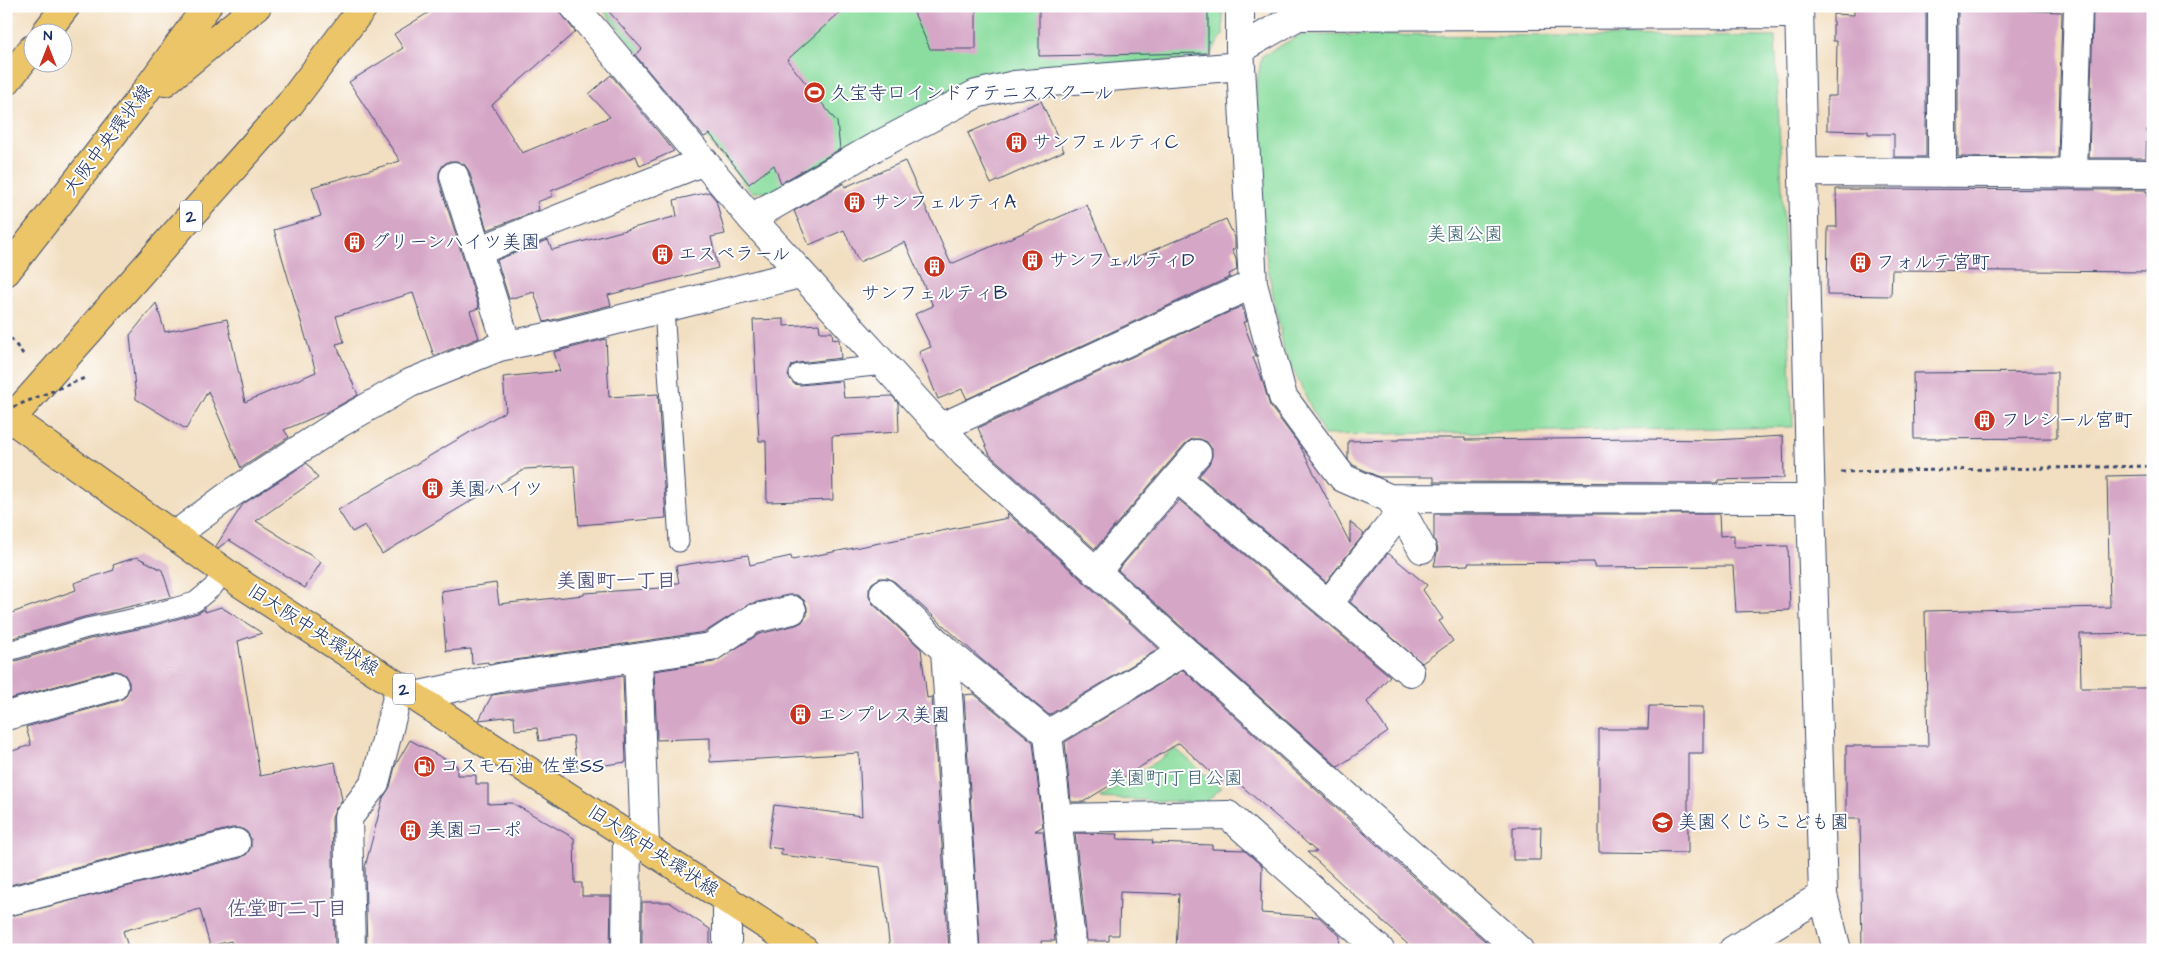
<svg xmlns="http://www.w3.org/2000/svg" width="2159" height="956" font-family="'Architects Daughter','Klee One',sans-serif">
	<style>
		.green { fill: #8add9f; stroke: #52867e }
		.building { fill: #d5a6c6 }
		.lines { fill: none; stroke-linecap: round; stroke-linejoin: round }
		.service-casing { stroke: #3b496d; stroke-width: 21 }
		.minor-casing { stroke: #3b496d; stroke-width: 30 }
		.primary-casing { stroke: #3b496d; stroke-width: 30 }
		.motorway-casing { stroke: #3b496d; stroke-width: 30 }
		.path { stroke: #3b496d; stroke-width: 3; stroke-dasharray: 4 4; stroke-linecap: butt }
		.service { stroke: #fff; stroke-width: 19 }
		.minor { stroke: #fff; stroke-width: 28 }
		.primary { stroke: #ecc569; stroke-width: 28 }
		.motorway { stroke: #ecc569; stroke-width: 28 }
		.path-bridge { stroke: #3b496d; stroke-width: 3; stroke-dasharray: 4 4; stroke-linecap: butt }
		.labels { text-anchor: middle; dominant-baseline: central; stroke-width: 4; stroke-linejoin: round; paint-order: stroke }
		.shield { fill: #fff; stroke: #5f6d8e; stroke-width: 1 }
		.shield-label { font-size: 18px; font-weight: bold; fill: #1b2f5e }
		.poi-label { font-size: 19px; fill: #1b2f5e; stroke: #fff; text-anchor: start }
		.street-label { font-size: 19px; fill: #1b2f5e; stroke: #fff }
		.park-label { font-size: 19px; fill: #3c6372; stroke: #fff }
		.neighbourhood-label { font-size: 20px; font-weight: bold; fill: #5c5982; stroke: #fff }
	</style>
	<rect width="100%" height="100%" fill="#fff"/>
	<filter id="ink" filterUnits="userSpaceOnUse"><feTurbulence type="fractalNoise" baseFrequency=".02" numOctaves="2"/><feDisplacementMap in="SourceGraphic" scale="10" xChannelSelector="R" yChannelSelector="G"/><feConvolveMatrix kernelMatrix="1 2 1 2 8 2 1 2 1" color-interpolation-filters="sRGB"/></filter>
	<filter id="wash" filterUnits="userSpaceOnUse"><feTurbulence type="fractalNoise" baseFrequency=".0096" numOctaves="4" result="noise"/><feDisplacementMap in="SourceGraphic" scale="20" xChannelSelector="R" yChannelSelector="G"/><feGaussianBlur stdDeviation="1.12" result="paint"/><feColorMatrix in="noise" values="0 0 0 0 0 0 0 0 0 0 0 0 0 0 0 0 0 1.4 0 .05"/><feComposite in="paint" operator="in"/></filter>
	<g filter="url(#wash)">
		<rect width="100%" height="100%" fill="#f2dec0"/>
		<path class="green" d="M600 6H1223V34L1208 58 1028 71 778 192H751Z
			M1300 35 1775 37 1793 427 1324 435 1284 350 1268 268 1258 190 1256 87 1262 56Z
			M1176 749 1221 788 1205 803 1099 798Z"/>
		<g id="blocks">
			<path class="building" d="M439 6H556L575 32 492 105 522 153 610 117 589 94 611 75 674 151 640 166 636 156 551 191 553 196 537 202 539 210 487 230 469 171 465 165 457 161H449L443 165 439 172V181L479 308 470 311 479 338 434 356 413 293 336 316 344 342 336 344 358 395 331 410 284 430 289 437 241 468 208 391 186 429 136 399 130 335 156 303 165 332 227 319 245 402 316 372 274 230 321 216 312 187 400 161 349 82 403 48 394 34Z
				M604 6H847L787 60 837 122 840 149 781 183 774 165 749 184 710 134 704 137 635 55 642 49Z
				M911 6H976V49H930Z
				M1039 6H1208V53L1039 56Z
				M1854 6H1926V157H1894V134H1868V131L1827 130V96H1836L1837 41H1833V14L1854 15Z
				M2096 6H2153V129H2147L2146 158H2089L2093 13H2096Z
				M1958 8 2062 12 2058 158 1958 157Z
				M1041 101 1064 151 991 184 968 133Z
				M905 161 951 264 1087 205 1114 267 1226 219 1235 238V248L1232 250 1236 259 1237 270 1229 274 1230 277 967 399 962 389 938 399 919 352 931 347 915 314 933 306 905 242 859 262 844 230 809 245 794 211 844 183 845 187Z
				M1836 189 2146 190V192H2148V200H2153V272L1892 270 1891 296 1827 295 1828 227H1837Z
				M709 192 716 200 725 234 711 237 718 268 608 295 611 305 544 322 534 292 509 299 497 260 548 240 552 250 677 216 674 200Z
				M1242 306 1247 322H1243L1256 356 1253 358 1261 376 1270 406 1300 446 1350 543V522L1364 534 1326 582 1199 476 1209 464 1212 456V449L1207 442 1200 439H1192L1185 444 1095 549 990 455 978 428Z
				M784 319V326L819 324 820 332H832L833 340 839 339 841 358 798 363 792 365 788 376 794 384 800 385 842 381 844 398 892 396 898 403 899 432 832 436 833 500 767 502 766 441H759L753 320Z
				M606 339 609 397 658 394 666 518 579 525 574 466 525 469 382 554 365 525 352 532 338 510 506 411 503 377 560 371 554 352Z
				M2057 372V438L1914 439 1913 373Z
				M1783 436 1784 478 1718 480V483L1434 482V477H1379L1353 465 1348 459V441L1400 440V438H1465V440L1638 438V439L1715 440Z
				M307 463 318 478 256 521 321 562 305 588 229 540 218 548 216 546 243 504Z
				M2153 475V633L2080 634 2081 688H2153V950H1862L1860 819H1846V746H1928L1925 611 2110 607 2107 476Z
				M1179 500 1390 676 1367 702 1388 732 1338 767 1118 570Z
				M1007 513 1159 649 1049 715 981 659 895 582 888 578H880L872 583 869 589V597L873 604 921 649 927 698 932 697 949 950H890L880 867 781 855 782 849 768 847 774 805 862 816 859 753 710 762V738L657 740 654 671 714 662 759 634 796 625 802 622 807 615V607L804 600 797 595H788L749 604 705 632 488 664V662L472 664 471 649 446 651 441 591 496 583 499 604 584 595V593L661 588V583H679L676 566 748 555 750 565 791 556 792 560 1008 518Z
				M1434 514H1719L1720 536 1734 535V547L1788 546 1790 610 1736 612 1733 566 1594 567V562L1468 563V565L1434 566 1438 549 1434 539Z
				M1388 553 1427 585 1423 590 1443 619 1439 621 1453 641 1422 663 1350 602Z
				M137 557 162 570 171 597 84 617 6 640V615L76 590 74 583 114 570 113 565Z
				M221 607 262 633 238 641 260 776 335 762 342 800 336 808 332 818 335 950H233L231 941 210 946 200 909 123 931 129 950H6V917L240 858 247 854 251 847V839L247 832 241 828H232L6 886V753L31 745 26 727 118 701 125 697 129 689V682L125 675 118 671H110L6 700V662H12L90 639 148 627 198 613 205 609V612Z
				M1183 670 1376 844 1495 950H1414L1307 852H1317L1228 774 1221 782 1179 743 1083 802H1071L1065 742Z
				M623 676 626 762 577 769 573 736 539 741 537 728 515 730 514 716 479 720 492 695Z
				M974 694 1033 742 1043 826 1035 831H1043L1055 941H1041L1042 950H980L964 695Z
				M1649 706 1703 707V753H1688V853L1599 852V729H1648Z
				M410 740 457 766V775H476V784H488V804L512 803 574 838 575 883H582V896H611L610 950H367L365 867 383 798 390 787 395 766Z
				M1513 827H1541L1540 860H1513Z
				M1075 833 1118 834 1117 839 1153 840 1152 843 1212 845V849L1244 850 1262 866 1261 913 1319 917 1340 936 1339 950H1176L1179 894 1120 892 1119 935H1109V941H1087Z
				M642 902H669L710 929V950H642Z"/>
		</g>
	</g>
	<g filter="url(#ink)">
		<use href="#blocks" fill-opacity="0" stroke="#3b496d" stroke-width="1"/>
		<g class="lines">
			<defs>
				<path id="service" d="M664 308 679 542
					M799 374 884 365
					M9 651 87 628 145 616 195 602 213 587 224 571"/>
				<path id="minor" d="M574 6 751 218 965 454 1519 950
					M1799 6 1810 472 1823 895 1837 950
					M1240 49V6
					M1241 66 1253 284 1283 397 1343 478 1389 498 1408 523 1422 549
					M1803 172 2153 174
					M1942 173V6
					M2073 174 2078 6
					M454 176 507 345
					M751 218 875 147 976 94 1014 85 1241 66 1240 49 1298 16 1799 14
					M478 251 704 161
					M940 428 1253 284
					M1177 478 1410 672
					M1389 498 1811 499
					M174 536 232 493 340 423 410 383 499 347 557 335 800 274
					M1096 572 1197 454
					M884 593 945 650 1048 734
					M1328 604 1400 513
					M945 650 965 950
					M638 658 645 845
					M415 696 504 677 711 647 753 619 792 610
					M6 716 114 686
					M1057 818 1228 815 1380 950
					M727 899V950
					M6 902 236 843
					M351 950 348 818 375 783 400 686
					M626 950 627 834
					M1072 950 1048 734 1185 651
					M1733 950 1823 895"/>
				<path id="primary" d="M165 82 257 6
					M6 272 135 106 207 6
					M6 414 11 419 243 585 804 950
					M11 419 289 105 364 6"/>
				<path id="motorway" d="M46 32 66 6
					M6 82 32 49"/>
			</defs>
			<use href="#service" class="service-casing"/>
			<use href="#minor" class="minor-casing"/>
			<use href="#primary" class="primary-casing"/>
			<use href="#motorway" class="motorway-casing"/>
			<path class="path" d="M6 332 23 354
				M1841 472 2153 466"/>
			<use href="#service" class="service"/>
			<use href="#minor" class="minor"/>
			<use href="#primary" class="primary"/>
			<use href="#motorway" class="motorway"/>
			<path class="path-bridge" d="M6 410 87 377"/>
		</g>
	</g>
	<defs>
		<symbol id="stadium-disc" viewBox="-11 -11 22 22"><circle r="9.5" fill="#c8321e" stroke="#fff"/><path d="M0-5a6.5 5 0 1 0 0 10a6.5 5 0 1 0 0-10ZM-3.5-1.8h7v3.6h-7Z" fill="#fff"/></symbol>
		<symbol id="building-disc" viewBox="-11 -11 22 22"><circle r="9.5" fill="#c8321e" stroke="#fff"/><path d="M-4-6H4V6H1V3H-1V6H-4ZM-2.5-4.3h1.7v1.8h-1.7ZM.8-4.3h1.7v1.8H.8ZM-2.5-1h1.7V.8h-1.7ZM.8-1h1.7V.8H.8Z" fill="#fff"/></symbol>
		<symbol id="fuel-disc" viewBox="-11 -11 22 22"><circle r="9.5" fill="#c8321e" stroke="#fff"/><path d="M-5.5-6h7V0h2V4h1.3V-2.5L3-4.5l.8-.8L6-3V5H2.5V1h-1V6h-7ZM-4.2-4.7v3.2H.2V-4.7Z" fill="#fff"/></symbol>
		<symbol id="school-disc" viewBox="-11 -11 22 22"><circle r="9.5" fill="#c8321e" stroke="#fff"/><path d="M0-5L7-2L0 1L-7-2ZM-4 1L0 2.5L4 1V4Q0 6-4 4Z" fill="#fff"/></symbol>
	</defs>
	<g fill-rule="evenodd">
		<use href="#stadium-disc" x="802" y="80" width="25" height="25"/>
		<use href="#building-disc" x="1004" y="130" width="25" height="25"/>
		<use href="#building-disc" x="842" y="190" width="25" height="25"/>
		<use href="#building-disc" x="342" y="230" width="25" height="25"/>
		<use href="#building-disc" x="650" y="242" width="25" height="25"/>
		<use href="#building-disc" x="1020" y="248" width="25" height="25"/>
		<use href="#building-disc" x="1848" y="250" width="25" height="25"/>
		<use href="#building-disc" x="922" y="254" width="25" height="25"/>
		<use href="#building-disc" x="1972" y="408" width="25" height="25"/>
		<use href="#building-disc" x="420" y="476" width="25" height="25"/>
		<use href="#building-disc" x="788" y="702" width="25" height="25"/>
		<use href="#fuel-disc" x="412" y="754" width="25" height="25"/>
		<use href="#school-disc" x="1650" y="810" width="25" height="25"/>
		<use href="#building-disc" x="398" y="818" width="25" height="25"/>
	</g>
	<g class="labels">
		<g class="shield">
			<rect x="180" y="200.5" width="22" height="31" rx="4"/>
			<rect x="393" y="673.5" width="22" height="31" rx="4"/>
		</g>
		<g class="shield-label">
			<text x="191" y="216">2</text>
			<text x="404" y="689">2</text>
		</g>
		<g class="poi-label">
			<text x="830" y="93">久宝寺口インドアテニススクール</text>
			<text x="1032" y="142">サンフェルティC</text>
			<text x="871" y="202">サンフェルティA</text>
			<text x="371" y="242">グリーンハイツ美園</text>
			<text x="678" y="254">エスペラール</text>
			<text x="1049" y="260">サンフェルティD</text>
			<text x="1876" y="262">フォルテ宮町</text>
			<text x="934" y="293" text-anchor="middle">サンフェルティB</text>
			<text x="2001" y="420">フレシール宮町</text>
			<text x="448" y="489">美園ハイツ</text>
			<text x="817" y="715">エンプレス美園</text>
			<text x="440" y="766">コスモ石油 佐堂SS</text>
			<text x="1678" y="822">美園くじらこども園</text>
			<text x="427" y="830">美園コーポ</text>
		</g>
		<g class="street-label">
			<text transform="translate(108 140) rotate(-53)">大阪中央環状線</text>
			<text transform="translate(313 630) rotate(33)">旧大阪中央環状線</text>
			<text transform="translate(653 851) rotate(33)">旧大阪中央環状線</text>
		</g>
		<g class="park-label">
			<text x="1465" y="234">美園公園</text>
			<text x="1175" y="778">美園町1丁目公園</text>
		</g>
		<g class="neighbourhood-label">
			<text x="616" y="581">美園町一丁目</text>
			<text x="287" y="909">佐堂町二丁目</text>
		</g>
	</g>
	<rect width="2159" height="956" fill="none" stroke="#fff" stroke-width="25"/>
	<g transform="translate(48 48)"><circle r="24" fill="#ffffff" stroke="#a4acbf"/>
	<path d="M0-4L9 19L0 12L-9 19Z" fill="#c8321e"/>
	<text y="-8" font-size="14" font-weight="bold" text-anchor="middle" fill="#1b2f5e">N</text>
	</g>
</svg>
